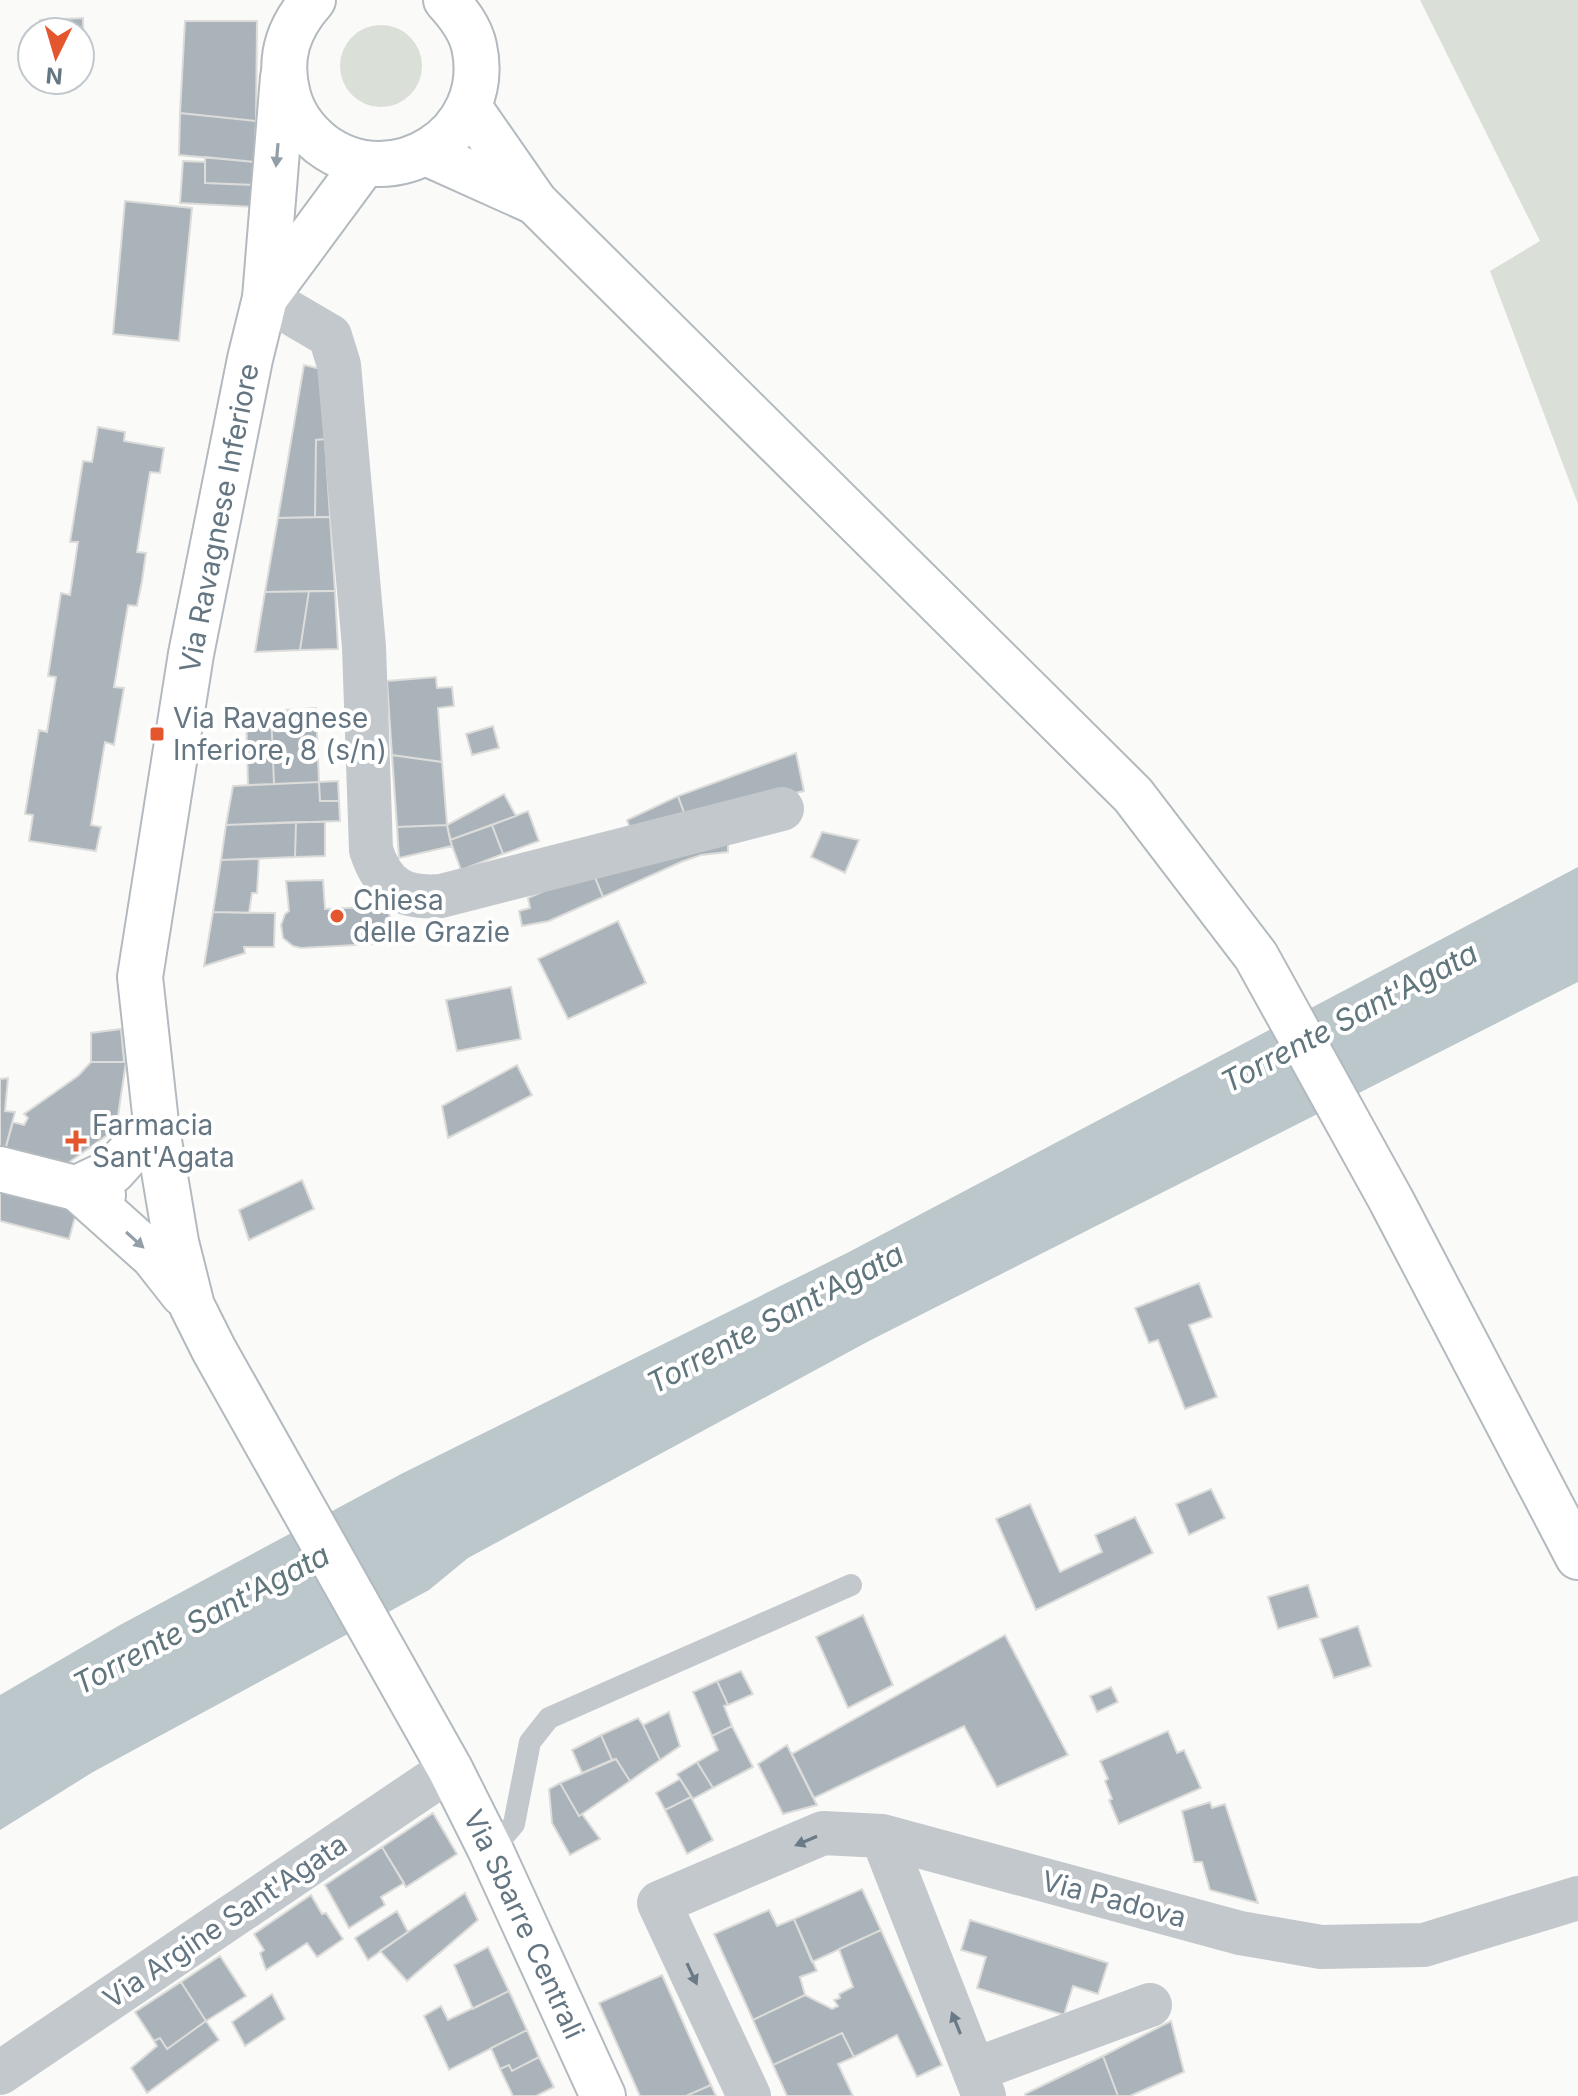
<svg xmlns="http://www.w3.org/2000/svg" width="1578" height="2096" font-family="Inter,sans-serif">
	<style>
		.green { fill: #dadfd7 }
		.water { fill: #bbc7cb }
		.building { fill: #aab3b9; stroke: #dcdcda; stroke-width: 2 }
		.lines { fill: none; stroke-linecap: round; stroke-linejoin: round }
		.secondary-casing { stroke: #b3babf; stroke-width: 48 }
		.lane { stroke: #c3c8cc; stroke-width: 22 }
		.street { stroke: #c3c8cc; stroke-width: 44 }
		.secondary { stroke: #fff; stroke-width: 44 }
		.oneway { fill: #939fa8 }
		.oneway2 { fill: #6a7a87 }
		.poi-dot { fill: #e4572e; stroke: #fff; stroke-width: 3 }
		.labels { text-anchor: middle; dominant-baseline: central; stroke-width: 8; stroke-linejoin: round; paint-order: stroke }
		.street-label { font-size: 28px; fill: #657683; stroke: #fff }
		.poi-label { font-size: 28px; fill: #657683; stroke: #fff; text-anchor: start }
		.water-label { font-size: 30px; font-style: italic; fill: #60757c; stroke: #fff }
	</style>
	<rect width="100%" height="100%" fill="#fafaf8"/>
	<path class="green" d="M1420 0H1578V504L1490 271 1540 241Z
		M340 66a41 41 0 1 1 82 0a41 41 0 1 1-82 0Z"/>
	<path class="water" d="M1578 867V982L869 1341 468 1558 429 1590 93 1772 0 1830V1695L120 1625 403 1473 847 1253Z"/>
	<path class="building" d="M83 18 84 67H80V32H41L40 20Z
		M185 21H257L256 121 180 113Z
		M180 113 256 121 254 162 179 155Z
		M205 157 254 162 252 185 205 183Z
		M183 161 205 162V183L257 185 255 207 180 203Z
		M125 201 192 208 179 341 113 334Z
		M304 365 321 369 325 439 316 440 315 517 278 518Z
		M98 427 125 432 124 441 164 448 160 473 150 472 137 552 146 553 142 581 137 606 128 605 114 687 124 688 114 745 105 742 91 825 101 827 96 851 29 841 33 815 25 814 39 730 47 732 51 707 56 677 48 676 61 593 70 595 78 542H70L83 461 92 462Z
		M325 439 330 517H315L316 440Z
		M330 517 335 591 265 592 278 518Z
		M309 591H335L338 649 300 650Z
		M309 591 300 650 255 652 265 592Z
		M436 677 437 688 452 687 454 706 438 708 442 762 392 755 387 681Z
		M316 708 319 782 274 784 271 711Z
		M271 711 274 784 248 785 246 712Z
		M493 726 499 748 472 755 466 734Z
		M796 753 804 791 686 818 678 796Z
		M392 755 442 762 447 825 397 827Z
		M338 781 339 801H320L319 782Z
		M319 782 320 801H339L340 821 226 825 233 786Z
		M504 794 516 816 450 840 447 825Z
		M678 796 686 818 631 831 627 820Z
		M528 811 539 841 503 854 492 825Z
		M296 822H325V856L295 857Z
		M296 822 295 857 221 860 226 825Z
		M447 825 452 846 399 858 397 827Z
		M492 825 503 854 461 870 450 840Z
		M822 832 859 840 845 873 811 857Z
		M728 839V852L701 855 681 862 603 897 592 870Z
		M259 859 257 893H252L249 913 213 912 221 860Z
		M592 870 603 897 549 921 522 926 519 911 530 908 528 898Z
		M323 880 325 909 389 906 391 943 301 948 293 946 283 938 281 925 285 914 289 911 286 881Z
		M213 912 275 913 274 947H244L245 953 204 966Z
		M618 921 646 983 568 1019 538 959Z
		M511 987 521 1039 457 1051 446 1000Z
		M121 1029 124 1062H91V1033Z
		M91 1062H126L116 1129 61 1168 4 1154 13 1122 24 1125 28 1118 24 1114 78 1076Z
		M517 1065 532 1095 448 1138 442 1106Z
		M8 1078 5 1111 15 1112 4 1154 0 1153V1079Z
		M302 1180 314 1209 249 1240 239 1210Z
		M0 1190 77 1210 69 1239 0 1221Z
		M1199 1283 1212 1317 1189 1325 1217 1397 1185 1409 1158 1340 1149 1343 1135 1308Z
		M1211 1489 1225 1518 1189 1535 1176 1504Z
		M1030 1504 1060 1572 1102 1552 1095 1535 1135 1517 1153 1553 1036 1610 996 1519Z
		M1308 1585 1318 1617 1278 1629 1268 1597Z
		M863 1615 893 1685 848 1708 816 1637Z
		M1358 1626 1371 1666 1334 1678 1320 1639Z
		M1005 1635 1068 1755 997 1787 964 1726 814 1798 792 1754Z
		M741 1671 753 1694 728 1705 717 1681Z
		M717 1681 728 1705 724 1706 732 1726 712 1736 693 1692Z
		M1111 1687 1118 1702 1097 1712 1090 1696Z
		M669 1712 680 1746 660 1760 643 1725Z
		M638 1718 643 1725 660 1760 630 1781 616 1759 612 1760 601 1735Z
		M732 1726 753 1767 713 1788 697 1762 718 1750 712 1736Z
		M1168 1731 1177 1753 1184 1750 1201 1788 1119 1824 1109 1800 1112 1799 1105 1781 1108 1779 1100 1761Z
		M601 1735 612 1760 582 1773 572 1750Z
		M787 1745 817 1805 783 1814 758 1764Z
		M616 1759 630 1781 579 1816 560 1783Z
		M697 1762 713 1788 693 1799 677 1774Z
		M680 1779 691 1797 665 1810 656 1793Z
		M560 1783 579 1816 582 1814 600 1839 570 1855 552 1823 549 1789Z
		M691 1797 713 1840 687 1854 665 1810Z
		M1210 1802 1212 1808 1225 1804 1258 1903 1210 1890 1202 1862H1194L1182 1811Z
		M433 1813 457 1854 406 1887 382 1847Z
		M382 1847 404 1883 381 1897 385 1905 349 1928 325 1885Z
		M862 1889 881 1930 812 1962 794 1919Z
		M465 1893 478 1920 407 1981 380 1951Z
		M311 1895 322 1914 326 1913 343 1939 317 1957 307 1943 266 1970 260 1953 264 1950 254 1934Z
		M769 1910 777 1926 794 1919 817 1971 800 1977 805 1995 753 2020 714 1934Z
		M397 1911 408 1932 368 1960 355 1938Z
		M970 1920 1108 1963 1098 1994 1073 1986 1064 2015 977 1988 986 1957 961 1950Z
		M881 1930 942 2065 917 2077 897 2035 854 2057 842 2033 773 2065 753 2020 805 1995 832 2009 838 2006 834 2000 840 1998 839 1994 853 1987 839 1949Z
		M488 1947 509 1991 473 2009 454 1965Z
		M220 1956 246 1996 206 2021 181 1982Z
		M662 1975 711 2085 686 2096H640L599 2003Z
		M181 1982 206 2021 167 2049 160 2038 154 2041 135 2012Z
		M509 1991 527 2030 449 2070 424 2016 441 2006 448 2020Z
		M272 1994 285 2019 245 2046 232 2022Z
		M206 2021 219 2040 147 2093 131 2068 157 2046 154 2041 160 2038 167 2049Z
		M1171 2021 1184 2072 1130 2096H1118L1103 2056Z
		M527 2030 539 2057 512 2071 509 2065 500 2069 491 2048Z
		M842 2033 854 2057 838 2064 853 2096H787L773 2065Z
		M1103 2056 1118 2096H1026L1025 2094Z
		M539 2057 554 2087 536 2096H513L500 2069 509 2065 512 2071Z
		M711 2085 716 2096H686Z"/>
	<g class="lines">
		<defs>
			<g id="secondary">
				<path d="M313 0C288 28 278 58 288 95 293 115 305 131 321 144 392 198 494 135 474 46 470 28 458 13 446 0"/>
				<path id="s1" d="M283 77 265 298 250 359 191 654 140 977 156 1123 176 1242 192 1306 214 1350 450 1769 491 1851 603 2096"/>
				<path d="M469 107 535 202 1133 795 1256 956 1391 1200 1578 1557"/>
				<path d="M426 153 535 202"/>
				<path d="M265 298 364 164"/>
				<path d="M156 1123 113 1171 77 1188 153 1256 183 1294"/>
				<path d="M0 1169 103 1195"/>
			</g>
		</defs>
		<use href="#secondary" class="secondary-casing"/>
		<path class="lane" d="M491 1851 514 1824 530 1742 549 1718 851 1585"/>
		<path class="street" d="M265 298 330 336 339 365 364 647 371 850C383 887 402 899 441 896L782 809
			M882 1836 984 2096
			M974 2070 1150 2005
			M0 2073 450 1769
			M749 2096 659 1903 823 1833 882 1836 1240 1933 1321 1947 1424 1945 1578 1898"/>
		<use href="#secondary" class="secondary"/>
	</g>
	<defs><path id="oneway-solid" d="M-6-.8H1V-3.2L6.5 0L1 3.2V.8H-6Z" transform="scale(2)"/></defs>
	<g class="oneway">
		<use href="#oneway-solid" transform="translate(277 155) rotate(95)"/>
		<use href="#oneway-solid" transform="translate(135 1240) rotate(42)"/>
	</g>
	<g class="oneway2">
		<use href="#oneway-solid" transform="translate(806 1841) rotate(157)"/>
		<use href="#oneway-solid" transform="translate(692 1974) rotate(65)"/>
		<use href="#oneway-solid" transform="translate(956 2023) rotate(-112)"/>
	</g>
	<g class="poi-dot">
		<rect x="149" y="726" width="16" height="16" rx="4"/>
		<circle cx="337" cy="916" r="8"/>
		<path d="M72 1129h8v8h8v8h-8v8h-8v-8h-8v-8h8z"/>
	</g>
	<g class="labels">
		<g class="street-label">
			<text transform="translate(219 518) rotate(-79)">Via Ravagnese Inferiore</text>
			<text transform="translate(1114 1899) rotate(15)">Via Padova</text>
			<text transform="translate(225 1921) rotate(-34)">Via Argine Sant'Agata</text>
			<text stroke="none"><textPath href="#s1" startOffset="1948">Via Sbarre Centrali</textPath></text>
		</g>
		<g class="poi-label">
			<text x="173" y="718">Via Ravagnese<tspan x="173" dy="32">Inferiore, 8 (s/n)</tspan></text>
			<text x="353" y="900">Chiesa<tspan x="353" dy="32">delle Grazie</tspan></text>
			<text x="92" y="1125">Farmacia<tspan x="92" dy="32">Sant'Agata</tspan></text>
		</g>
		<g class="water-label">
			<text transform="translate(1349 1017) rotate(-28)">Torrente Sant'Agata</text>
			<text transform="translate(775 1318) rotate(-28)">Torrente Sant'Agata</text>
			<text transform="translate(201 1619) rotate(-28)">Torrente Sant'Agata</text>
		</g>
	</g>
	<g transform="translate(56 56) rotate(185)"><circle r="38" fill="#ffffff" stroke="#c1c8cd" stroke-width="2"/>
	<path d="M0-6L14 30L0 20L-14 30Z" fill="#e4572e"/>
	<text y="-12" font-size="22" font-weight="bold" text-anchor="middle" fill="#657683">N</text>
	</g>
</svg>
